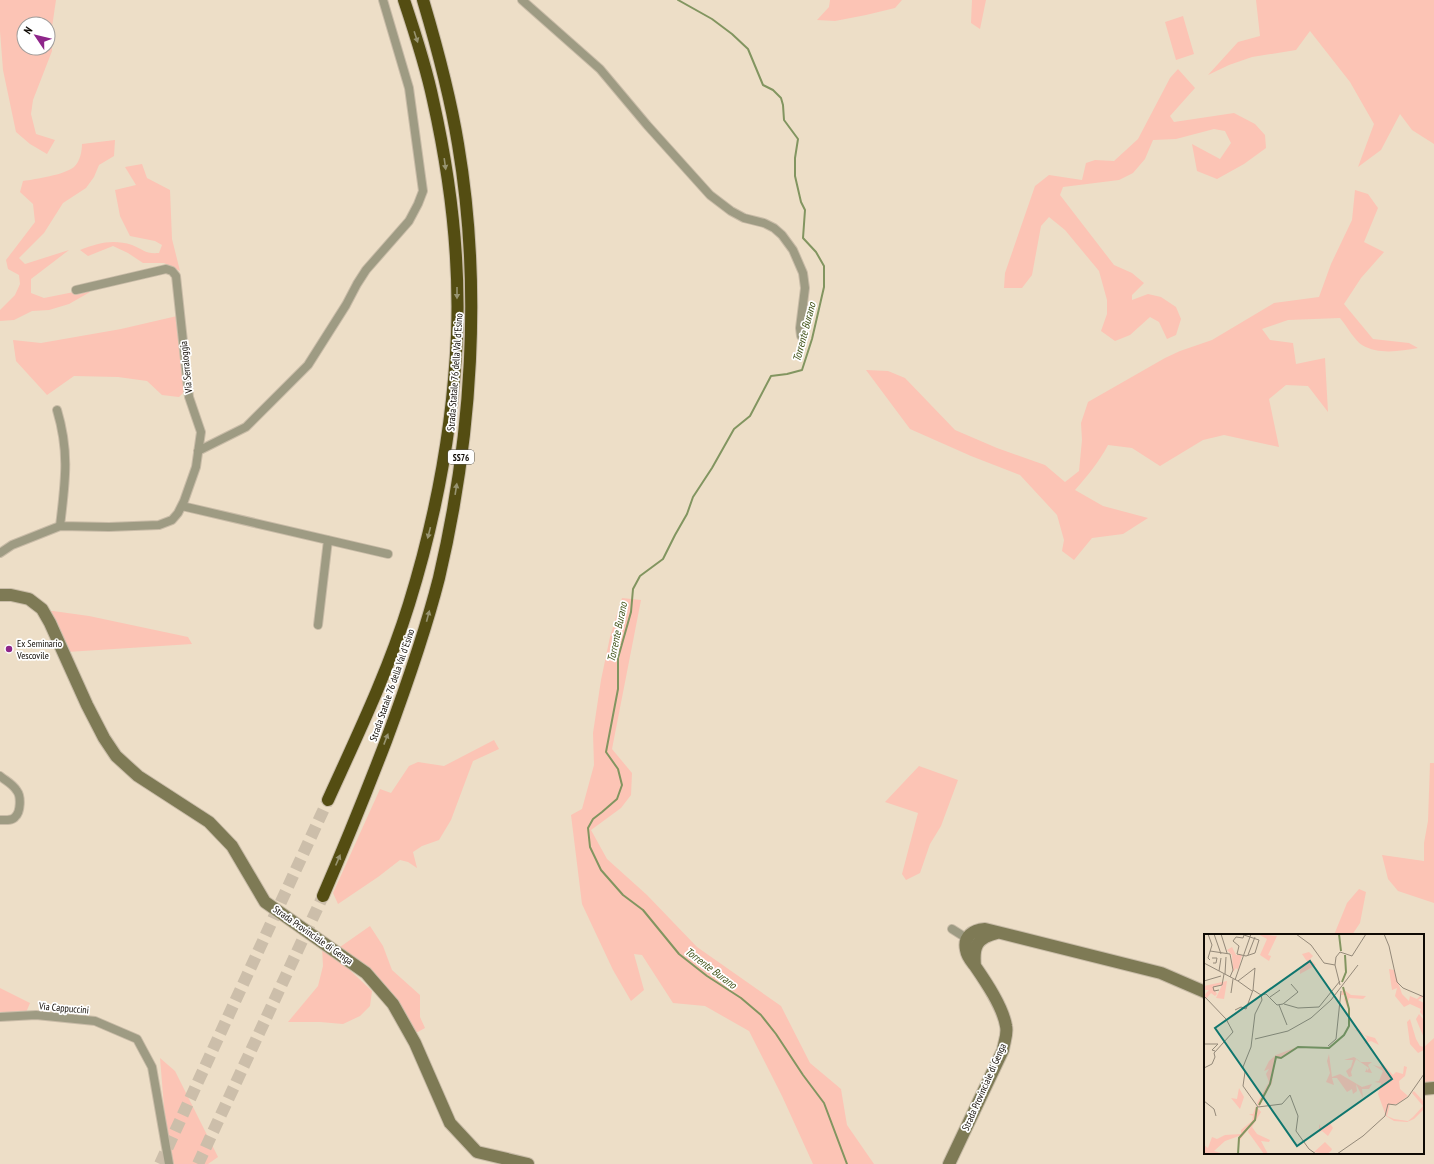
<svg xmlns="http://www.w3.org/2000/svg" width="1434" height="1164" font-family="'PT Sans Narrow',sans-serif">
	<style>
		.green { fill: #fcc4b5; fill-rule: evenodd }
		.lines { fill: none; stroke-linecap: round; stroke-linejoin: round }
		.stream { stroke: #829560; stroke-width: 2 }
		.highway-tunnel { stroke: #ccbeaa; stroke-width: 12; stroke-dasharray: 12 6; stroke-linecap: butt }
		.street-casing { stroke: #c9bca8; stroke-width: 10 }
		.secondary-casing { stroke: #c9bca8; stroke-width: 14 }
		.highway-casing { stroke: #c9bca8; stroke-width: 14 }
		.street { stroke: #9e9b83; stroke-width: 8 }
		.secondary { stroke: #7e7a55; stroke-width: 12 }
		.highway { stroke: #544d12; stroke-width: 12 }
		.oneway { fill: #989471 }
		.poi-dot { fill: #8e258a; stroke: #fff; stroke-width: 1.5 }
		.labels { text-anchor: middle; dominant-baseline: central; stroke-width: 3.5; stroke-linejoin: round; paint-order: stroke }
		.shield { fill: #fff; stroke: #57544f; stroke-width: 1 }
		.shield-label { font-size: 9px; font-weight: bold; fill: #0f0a04 }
		.street-label { font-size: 10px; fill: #0f0a04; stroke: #fff }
		.poi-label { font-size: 10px; fill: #0f0a04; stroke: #fff; text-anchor: start }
		.water-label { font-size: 11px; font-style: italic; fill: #405217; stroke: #fff }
		.inset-river { fill: none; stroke: #829560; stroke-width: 2 }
		.inset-road { fill: none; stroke: #948979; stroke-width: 1 }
		.view { fill: #0f766e; fill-opacity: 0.15; stroke: #0f766e; stroke-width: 2 }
		.inset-edge { fill: none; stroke: #0f0a04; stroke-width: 2 }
	</style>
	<rect width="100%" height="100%" fill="#eddec7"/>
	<path class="green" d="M0 0H56L52 27V51L33 100 31 114 36 134 55 140 47 154 30 144 16 132 3 70 0 31ZM24 24H48V48H24Z
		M830 0H902L895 8 866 15 835 21 817 20 829 7Z
		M972 0H986L980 29 971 23Z
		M1256 0H1434V144L1412 130 1400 114 1381 150 1358 167 1374 124 1350 82 1310 31 1296 50 1252 57 1229 65 1208 75 1238 42 1260 36Z
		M1183 16 1194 54 1176 60 1165 22Z
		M1178 69 1195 88 1170 116 1174 122 1234 113 1255 124 1265 135 1266 148 1244 164 1217 179 1197 171 1192 144 1220 159 1231 143 1225 131 1214 129 1176 139 1153 140 1145 159 1133 173 1119 180 1063 187 1060 195 1114 265 1132 273 1144 283 1132 295V300L1148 294 1161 297 1176 307 1181 319 1176 335 1167 339 1159 322 1150 317 1130 335 1115 341 1101 331 1107 314V300L1099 271 1065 230 1049 217 1041 226 1032 275 1022 288H1004L1005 273 1035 186 1049 175 1082 180 1086 163 1095 160 1114 161 1138 139 1170 78Z
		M115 140 114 156 99 165 94 177 86 188 63 203 44 233 19 258 25 264 69 250 31 279V293L44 298 79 291 90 292 69 304 49 310 32 311 14 320 0 321V310L15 295 20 284 19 275 8 269 6 260 35 222 33 204 20 192 23 181C36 179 64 175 74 167 80 162 82 151 82 144Z
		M142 164 147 178 170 190 172 239 180 271 164 263H143L128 253 113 246 88 256 80 250C98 243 113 239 132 245 145 250 144 254 159 253L162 245 155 241 130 236 120 216 115 190 136 185 125 167Z
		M1355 190 1368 194 1378 208 1364 242 1384 252 1361 278 1344 304 1373 339 1409 343 1418 348C1400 351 1379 355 1362 345 1355 341 1346 325 1340 318L1288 320 1262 329 1270 340 1293 343 1296 364 1325 358 1328 412 1308 386 1286 385 1269 399 1279 447 1224 435 1203 440 1160 466 1132 448 1108 445C1099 462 1088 475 1075 490L1103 506 1148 518 1123 534 1092 538 1074 560 1062 551 1064 540 1057 515 1020 475 971 456 910 429 866 370 888 371 905 378 955 430 997 448 1045 465 1065 482 1079 471 1082 440 1081 423 1088 402 1165 358 1180 351 1212 340 1274 303 1319 297 1331 264 1352 220Z
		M177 316 184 392 179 397 162 395 147 381 118 377 74 376 47 395 16 361 13 340 41 343 121 329Z
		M622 598 641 600 612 749 632 773 631 795 621 808 591 830 607 859 647 895 697 947 781 1006 810 1063 841 1089 847 1125 874 1164H813L782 1096 749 1031 705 1006 673 1003 642 955 634 954 644 990 631 1001 613 970 582 904 571 815 582 809 594 765 593 733 601 680 610 637Z
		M53 611 89 616 188 637 192 644 67 652 46 612Z
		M494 740 499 749 473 761 451 820 439 840 422 846 413 852 417 868 408 862 400 860 378 877 338 904 333 893 380 789 391 793 409 766 418 762 444 766Z
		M1430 763H1434V903L1398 891 1388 879 1382 855 1424 861V843L1428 821Z
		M919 766 958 780 941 826 930 844 920 873 906 880 902 874 918 813 885 802Z
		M1359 889 1366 892 1360 923 1352 935H1334L1347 903Z
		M370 926 383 946 392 970 420 995V1017L425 1028 416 1033 409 1020 367 969 340 947Z
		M322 947 337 958 372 991 370 1006 360 1016 343 1024 320 1022H288L318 986 323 966Z
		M0 988 30 1003 25 1015H0Z
		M1434 1038V1082H1423V1048Z
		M160 1058 175 1071 218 1157 208 1164H167L171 1148 165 1119Z"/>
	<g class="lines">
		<path class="stream" d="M678 0 712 19 732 34 748 49 763 85 773 90 781 98 783 105 784 120 798 139 795 158V176L801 202 805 210 803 238 816 252 824 266V287L812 339 802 370 787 374 771 376 750 416 734 429 712 468 693 497 687 514 675 535 663 559 640 576 633 589 631 612 618 658V689L606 752 618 769 622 785 617 799 602 812 593 819 588 828 590 847 601 870 623 895 643 910 679 954 707 976 741 998 761 1015 776 1034 803 1075 824 1103 847 1164"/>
		<path class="highway-tunnel" d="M160 1164 328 800
			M198 1164 323 896"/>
		<defs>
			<path id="street" d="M522 0 600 69 647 125 710 195 731 211 744 218 764 223 774 228 782 235 793 250 803 273 805 288 800 328 801 336
				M57 410C70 453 65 483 60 526
				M198 451 246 427 308 365 346 305 357 284 366 270 409 221 418 204 423 191 409 88 383 0
				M182 506 388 554
				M0 553 12 545 60 526 109 527 159 525 172 520 178 513 184 501 196 467 201 432 189 397 176 276 172 271 166 269 76 290
				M318 625 328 540
				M0 776C6 781 13 784 17 791 21 796 21 812 15 817 12 821 5 820 0 820
				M952 929 971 941
				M0 1017 36 1015 95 1021 137 1039 152 1067 169 1164"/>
			<path id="secondary" d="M0 595H11L29 599 42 609 50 623 87 705 104 738 116 756 138 776 209 822 232 846 265 902 366 973 393 1004 415 1043 450 1123 477 1152 528 1164
				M975 966C973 946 977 938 997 933
				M1423 1089 1434 1088
				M949 1164 1003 1050C1004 1042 1008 1034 1006 1026 1003 1007 986 982 975 966 971 961 967 957 966 950 963 936 973 930 985 929L1161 973 1205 992"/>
			<path id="highway" d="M328 800C357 736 388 672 409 604 436 517 453 426 457 335 460 257 450 176 433 100 426 66 415 33 404 0
				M323 896C345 845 366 793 386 741 406 687 425 633 439 578 472 438 482 286 458 144 450 95 437 47 423 0"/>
		</defs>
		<use href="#street" class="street-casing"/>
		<use href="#secondary" class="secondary-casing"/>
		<use href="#highway" class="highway-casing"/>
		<use href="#street" class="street"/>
		<use href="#secondary" class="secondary"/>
		<use href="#highway" class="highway"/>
	</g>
	<defs><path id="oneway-solid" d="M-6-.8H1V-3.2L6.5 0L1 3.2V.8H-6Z"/></defs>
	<g class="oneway">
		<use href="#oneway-solid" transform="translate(416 37) rotate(72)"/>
		<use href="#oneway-solid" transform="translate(445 164) rotate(82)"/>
		<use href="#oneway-solid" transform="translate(457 293) rotate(90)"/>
		<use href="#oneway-solid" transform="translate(456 489) rotate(-81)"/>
		<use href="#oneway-solid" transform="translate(429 533) rotate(104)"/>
		<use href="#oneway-solid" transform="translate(428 616) rotate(-75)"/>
		<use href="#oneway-solid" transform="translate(386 739) rotate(-69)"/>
		<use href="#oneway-solid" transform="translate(338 860) rotate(-67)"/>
	</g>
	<circle class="poi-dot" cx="9" cy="649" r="4"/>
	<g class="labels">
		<rect class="shield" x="448" y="450" width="26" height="14" rx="3"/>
		<g class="shield-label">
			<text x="461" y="457">SS76</text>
		</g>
		<g class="street-label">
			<text transform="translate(186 367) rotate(-96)">Via Serraloggia</text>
			<text transform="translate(455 372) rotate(-86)">Strada Statale 76 della Val d'Esino</text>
			<text transform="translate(392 685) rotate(-71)">Strada Statale 76 della Val d'Esino</text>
			<text transform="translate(313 935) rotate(35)">Strada Provinciale di Genga</text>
			<text transform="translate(64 1008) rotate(5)">Via Cappuccini</text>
			<text transform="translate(984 1087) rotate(-66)">Strada Provinciale di Genga</text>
		</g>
		<g class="poi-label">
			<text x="17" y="643">Ex Seminario<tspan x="17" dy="12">Vescovile</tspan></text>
		</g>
		<g class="water-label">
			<text transform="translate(804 332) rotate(-75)">Torrente Burano</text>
			<text transform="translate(617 632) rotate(-78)">Torrente Burano</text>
			<text transform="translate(711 968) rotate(37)">Torrente Burano</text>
		</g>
	</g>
	<g transform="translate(1204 934)">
		<rect width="220" height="220" fill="#eddec7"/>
		<path d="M54 0 73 2 64 21 67 22 65 27 56 21 63 5ZM28 13 32 21H38L34 36 32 34 29 38 28 21 23 16ZM105 18 109 22 106 25 112 31 96 40V36L104 29 98 20ZM185 35 190 36 198 60 205 67 206 62 213 65 217 61 219 63 214 66 220 69V83L216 78 217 75 206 70 200 73 191 62 193 54 188 56ZM23 47 20 65 12 64 18 51 9 53 13 60 11 62 7 59 2 65 0 61 5 56H0V52ZM139 55 147 61 162 62 159 65 145 64 143 73 140 65 143 61H137ZM215 80 220 86V104L212 85ZM206 85 212 105 216 112 220 113V116L214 119 206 110 203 88ZM155 95 160 101 171 104 175 111 167 107 160 110 163 103 151 96ZM93 113 77 125 72 124 68 149 55 173 53 169 65 148 62 140 65 135 60 137 65 127 72 121ZM125 120 128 143 136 140 158 153 168 150 165 155H158L159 164 152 150 153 157 149 160 148 155 143 158 133 144H128L130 151 122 148 126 139 123 127ZM150 123 157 128H168L164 131 168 139 161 138 163 134V137L165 134 152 125 147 138 148 142 145 143 142 137 147 133 149 126H140ZM179 130 189 141 192 138 199 140 200 132 203 133 201 142 195 147 196 155 204 162 193 170H186L183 182 190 185 204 187 209 183 219 172 208 159 210 157 220 168V175L210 185 203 188 190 187 182 182 174 160 177 149 170 148 175 147 179 137 169 131 176 133ZM35 154 40 163 36 175 27 164 33 165ZM52 172 57 178 48 193 53 200 66 206 65 208 57 207 64 220H60L47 202 44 198 46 193 36 206 34 218 35 202 21 207 10 217 20 220H0V211L4 214 8 203 13 205 21 201 37 200V196L48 187 49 182 45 180H49ZM126 189 129 194 124 202 118 197 115 198V190L117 194ZM121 208 128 215 127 217 123 220 110 218Z" fill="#fcc4b5"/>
		<path class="inset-river" d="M135 0 137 17M138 48 142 38 141 21M55 171 66 150 72 123 77 124 94 113 125 114 140 101 145 92V75L139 53M34 220 35 204 51 186 53 173"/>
		<path class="inset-road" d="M4 0 8 11 4 24 6 26M10 0 17 20M17 0 23 19M92 0 107 11 120 29 131 31M180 0 185 12 193 48 199 54 220 63M40 1 55 6 51 19 42 22 33 20 35 12 29 7 32 3 39 4ZM6 17 26 20 29 36 26 43M44 21 51 3M8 24H13L12 29H9M0 29 34 47 51 34 49 56 57 61 58 66 51 80 47 113 39 133 41 138 39 152 54 173 78 170 86 161 94 182 92 197 105 215 112 220M15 37 17 24M21 40 22 23M31 46 47 0M0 47 17 42M34 47 48 57M136 51 131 31 132 23 136 18 148 22 162 0M15 56 10 57 9 53 18 51 20 40M27 59 29 45M57 61 62 60 73 71 79 70 94 58 87 50M0 62 22 85 29 98 10 119 11 123 8 130 0 134M66 63 76 56M80 70 94 74 115 73 136 47M75 71 83 91M31 76 37 73 42 75 49 56M51 105 84 97 107 84 127 66 154 31M0 110H14L8 116 11 117M124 112 132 105 137 57M0 167 10 175 12 182M133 220 159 202 181 182 184 170 192 171 204 163 220 140"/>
		<path class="view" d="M106 27 188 145 93 212 11 94Z"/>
		<rect width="220" height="220" class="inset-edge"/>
	</g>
	<g transform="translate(36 36) rotate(305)"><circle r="19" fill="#ffffff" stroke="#9f9d9b"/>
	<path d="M0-3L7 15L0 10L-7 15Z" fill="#8e258a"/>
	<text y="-6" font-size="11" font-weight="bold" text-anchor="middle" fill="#0f0a04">N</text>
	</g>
</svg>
